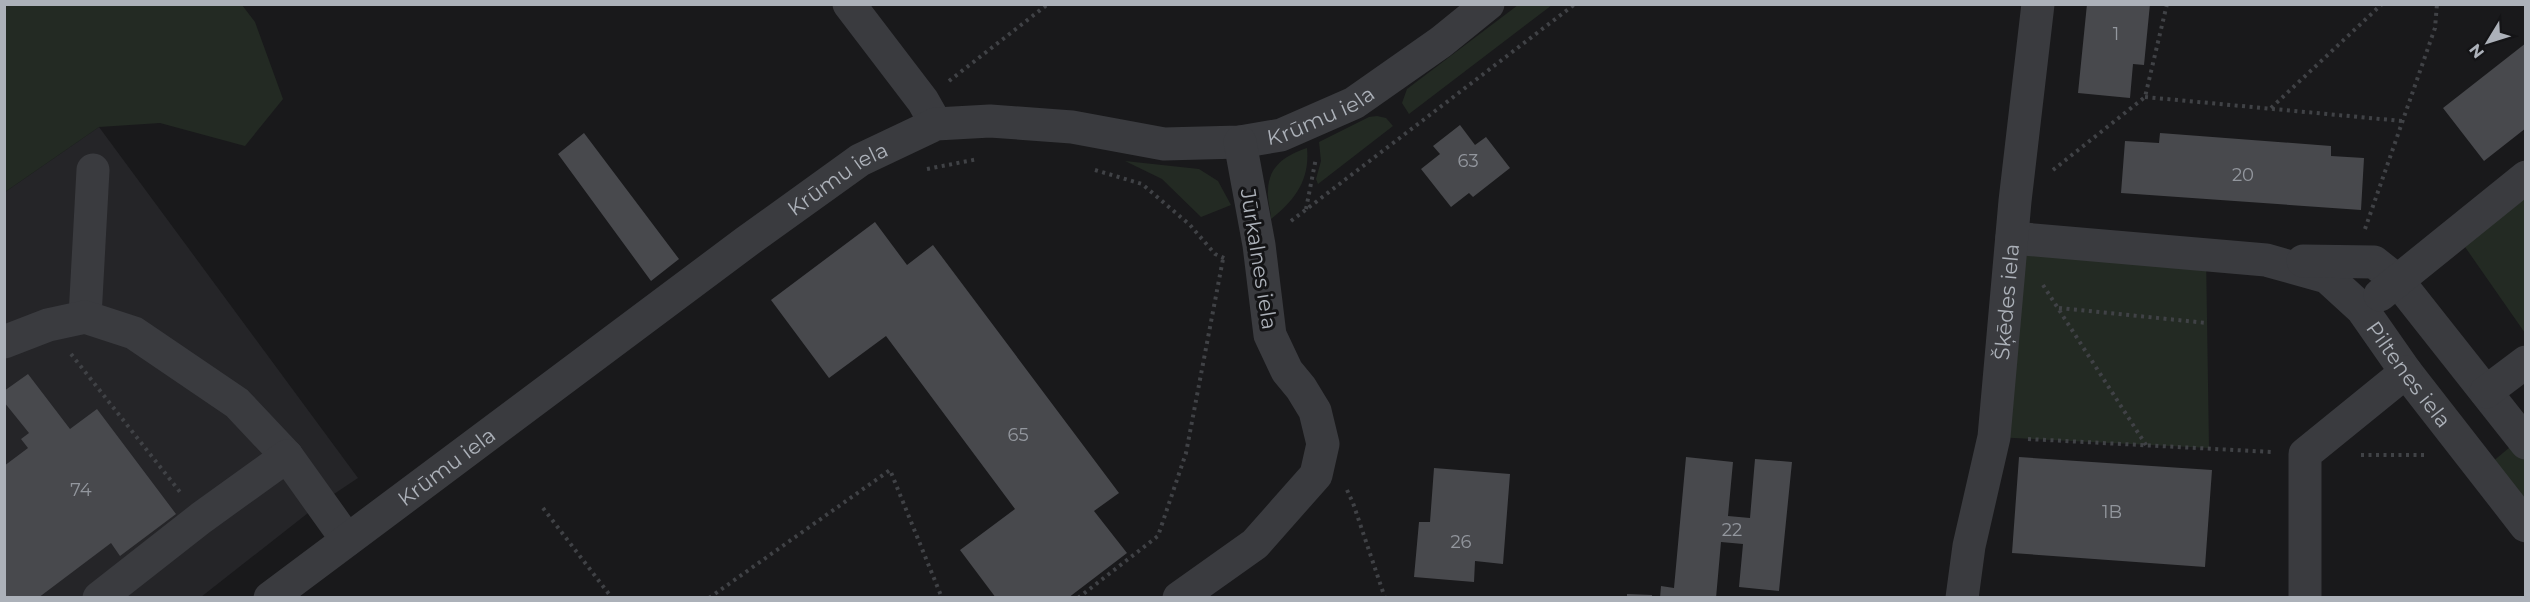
<svg xmlns="http://www.w3.org/2000/svg" width="2530" height="602" font-family="Montserrat,sans-serif">
	<style>
		.built { fill: #252528 }
		.green { fill: #232a23 }
		.building { fill: #48494d }
		.lines { fill: none; stroke-linecap: round; stroke-linejoin: round }
		.path { stroke: #404246; stroke-width: 4; stroke-dasharray: 3 4.5; stroke-linecap: butt }
		.minor { stroke: #3a3b3f; stroke-width: 33 }
		.labels { text-anchor: middle; dominant-baseline: central; stroke-width: 6; stroke-linejoin: round; paint-order: stroke }
		.number-label { font-size: 18px; fill: #93979e }
		.street-label { font-size: 21px; fill: #acb1b9; stroke: #141416 }
	</style>
	<rect width="100%" height="100%" fill="#19191b"/>
	<path class="built" d="M99 127 358 478 322 502 201 597 5 598V192Z"/>
	<path class="green" d="M5 4 242 5 255 22 283 99 245 146 160 123 99 127 5 192Z
		M1518 5H1552L1409 114 1402 103 1407 89Z
		M1377 116 1386 118 1393 126 1318 184 1316 179 1321 161 1319 142 1369 117Z
		M1307 148C1310 180 1295 200 1271 219 1271 210 1267 200 1268 191 1268 166 1286 155 1307 148Z
		M1125 161 1199 169 1218 181 1231 205 1201 217 1162 179Z
		M2525 177V333L2456 234Z
		M2012 238 2206 254 2209 448 1994 437Z
		M2516 442 2525 454V507L2491 463Z"/>
	<path class="building" d="M2087 4H2150L2144 65 2133 64 2130 98 2078 93Z
		M2526 43V128L2484 161 2443 108Z
		M1460 125 1475 145 1486 137 1510 168 1473 197 1469 193 1451 207 1421 169 1440 154 1433 146Z
		M584 133 679 259 651 281 558 154Z
		M2160 133 2331 146V156L2364 158 2361 210 2121 193 2125 141 2159 143Z
		M875 222 907 265 933 245 1119 493 1094 511 1127 553 1068 598H996L960 550 1015 509 886 336 829 378 771 300Z
		M28 374 70 429 97 409 176 514 120 556 111 543 38 598H4V466L28 448 21 439 29 433 4 402V391Z
		M1686 457 1733 462 1728 516 1750 518 1755 459 1792 462 1779 591 1739 587 1743 544 1721 542 1716 598H1660L1661 586 1674 588Z
		M2019 457 2212 470 2205 567 2012 553Z
		M1434 468 1510 474 1503 564 1475 561 1474 582 1414 577 1419 522H1430Z
		M1627 594 1652 595V598H1627Z"/>
	<g class="lines">
		<path class="path" d="M949 81 1048 4
			M2145 97 2402 121
			M2271 108 2382 4
			M927 169 978 159
			M1095 170 1142 184 1190 225 1215 254 1226 259
			M2053 170 2145 97 2167 4
			M1306 209 1316 158
			M1291 221 1575 4
			M2365 229 2435 28 2437 4
			M2043 285 2146 445
			M2059 308 2207 323
			M71 354 180 492
			M2028 439 2272 452
			M2361 455H2428
			M1347 490 1353 503 1385 598
			M543 508 612 598
			M709 598 890 470 942 598
			M1078 598 1158 536 1186 453 1223 259"/>
		<g class="minor">
			<path d="M849 4 923 101 936 124"/>
			<path id="s1" d="M2012 238 2266 260 2327 277 2362 309 2406 372 2526 526"/>
			<path d="M2303 261 2374 262 2398 281 2526 443"/>
			<path d="M2380 295 2526 177"/>
			<path d="M85 317 93 170"/>
			<path d="M4 342 48 325 85 317 134 333 237 403 287 456"/>
			<path d="M2486 392 2526 362"/>
			<path d="M99 598 201 518 287 456 347 540"/>
			<path id="s2" d="M270 598 746 242 860 160 936 124 990 121 1072 127 1164 144 1240 142 1281 135 1354 103 1441 42 1488 4"/>
			<path d="M1179 598 1255 544 1316 475 1323 444 1315 411 1301 388 1287 371 1270 335 1259 245 1240 142"/>
			<path id="s3" d="M1962 598 1969 546 1994 437 2015 201 2038 4"/>
			<path d="M2305 598V454L2406 372"/>
		</g>
	</g>
	<g class="labels">
		<g class="number-label">
			<text x="2116" y="34">1</text>
			<text x="1468" y="161">63</text>
			<text x="2243" y="175">20</text>
			<text x="1018" y="435">65</text>
			<text x="81" y="490">74</text>
			<text x="2112" y="512">1B</text>
			<text x="1732" y="530">22</text>
			<text x="1461" y="542">26</text>
		</g>
		<g class="street-label">
			<text stroke="none"><textPath href="#s2" startOffset="1210">Krūmu iela</textPath></text>
			<text stroke="none"><textPath href="#s2" startOffset="706">Krūmu iela</textPath></text>
			<text transform="translate(1259 259) rotate(81)">Jūrkalnes iela</text>
			<text stroke="none"><textPath href="#s3" startOffset="300">Šķēdes iela</textPath></text>
			<text stroke="none"><textPath href="#s1" startOffset="446">Piltenes iela</textPath></text>
			<text stroke="none"><textPath href="#s2" startOffset="220">Krūmu iela</textPath></text>
		</g>
	</g>
	<rect width="2530" height="602" fill="none" stroke="#acb1b9" stroke-width="12"/>
	<g transform="translate(2488 42) rotate(232)" stroke="#141416" stroke-width="4.5" paint-order="stroke">
	<path d="M0-4.5L10 22L0 15L-10 22Z" fill="#acb1b9"/>
	<text y="-9" font-size="16" font-weight="bold" text-anchor="middle" fill="#acb1b9">N</text>
	</g>
</svg>
